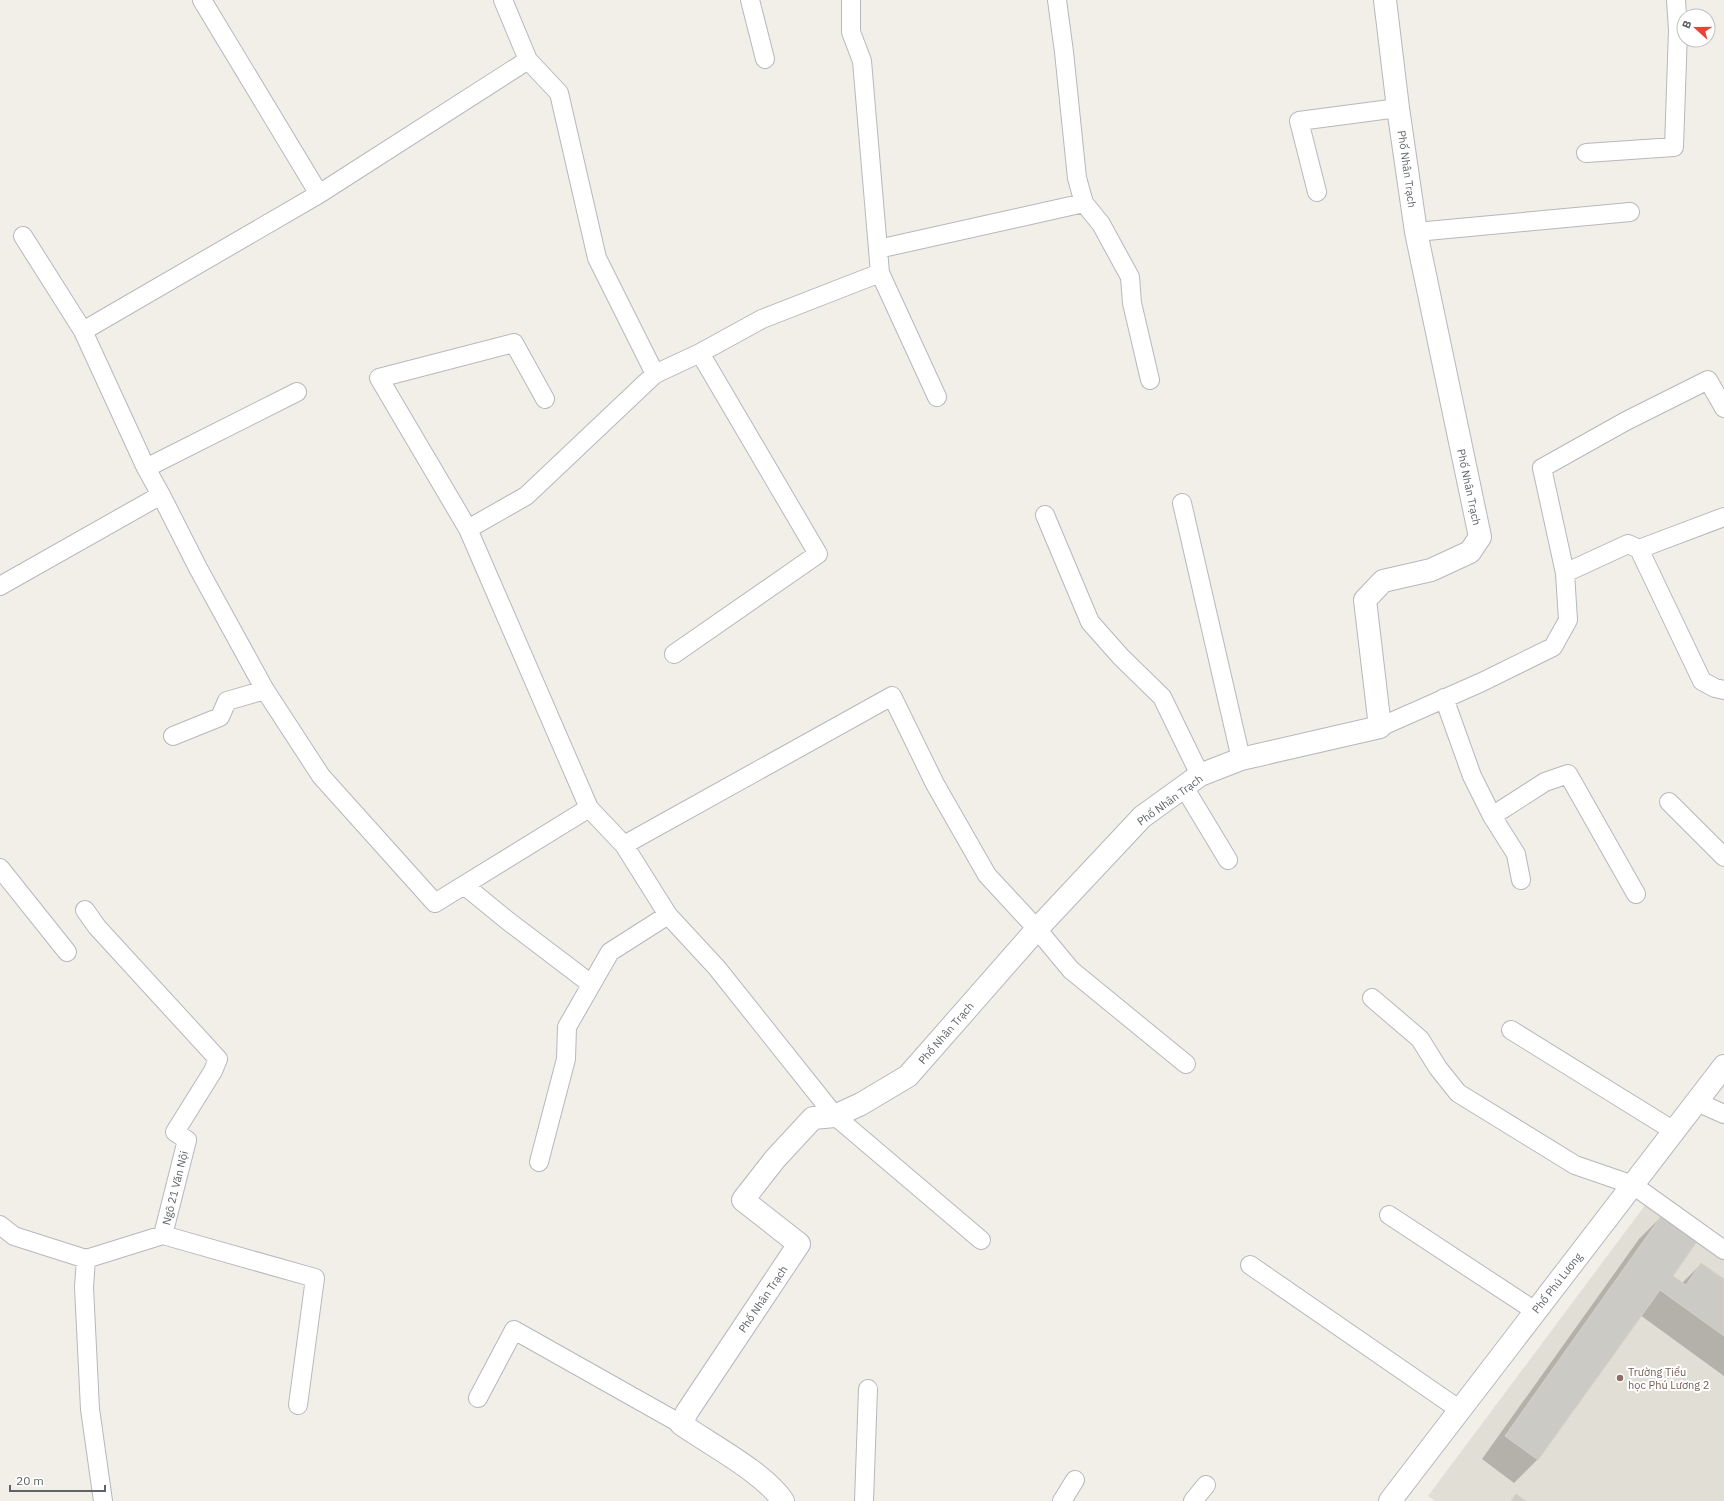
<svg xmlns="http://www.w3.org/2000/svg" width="1724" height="1501" font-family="'IBM Plex Sans',sans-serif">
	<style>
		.education { fill: #e1ded6 }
		.shadow { fill: #0003 }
		.building { fill: #cccac5; stroke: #d6d1c6 }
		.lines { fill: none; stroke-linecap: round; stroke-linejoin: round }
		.lane-casing { stroke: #b5b8bc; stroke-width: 20 }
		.street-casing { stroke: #b5b8bc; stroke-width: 24 }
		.lane { stroke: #fff; stroke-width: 18 }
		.street { stroke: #fff; stroke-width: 22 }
		.education-dot { fill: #8d6e63; stroke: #fff; stroke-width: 1.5 }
		.labels { text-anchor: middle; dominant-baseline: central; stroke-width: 4; stroke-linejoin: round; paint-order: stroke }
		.street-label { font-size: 11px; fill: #5f6368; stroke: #fff }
		.education-label { font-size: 11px; fill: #785e54; stroke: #fff; text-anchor: start }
	</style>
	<rect width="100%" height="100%" fill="#f1efe8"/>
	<path class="education" d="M1646 1204 1724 1259V1501H1435L1428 1496Z"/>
	<path class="shadow" d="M1662 1216 1672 1276 1682 1283 1701 1264 1724 1280V1376L1640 1315 1538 1459 1514 1483 1482 1459 1639 1239Z"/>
	<path class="building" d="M1662 1215 1698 1240 1673 1276 1686 1285 1701 1263 1724 1279V1336L1660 1290 1538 1460 1505 1436Z
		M1516 1494 1526 1501H1511Z"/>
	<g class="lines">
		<defs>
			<path id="lane" d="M202 0 319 194
				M503 0 528 60 559 93 597 258 655 374
				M750 0 765 59
				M851 0V32L862 61 880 273 937 397
				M1057 0 1064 52 1077 178 1084 203 1101 224 1130 277 1132 303 1150 380
				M1586 153 1674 147 1678 30 1676 0
				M1317 192 1299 121 1398 108
				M1416 232 1630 212
				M23 236 83 331 146 468 161 495
				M878 249 1084 203
				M83 331 319 194 528 60
				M146 468 297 392
				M1182 503 1241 759
				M1045 515 1090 622 1121 657 1162 697 1200 775
				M468 529 526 496 655 374 700 353 762 319 880 273
				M1639 549 1724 517
				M1565 573 1628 544 1639 549 1702 681 1715 688 1724 690
				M0 586 161 495 198 568 265 690 321 776 435 903 589 808
				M674 654 818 554 700 353
				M1444 698 1472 776 1492 816 1516 854 1521 880
				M1380 727 1482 682 1553 647 1568 620 1565 573 1542 468 1626 421 1708 380 1724 408
				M173 736 220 717 227 701 265 690
				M1184 787 1228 860
				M1669 802 1724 857
				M1492 816 1545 782 1568 774 1636 894
				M624 845 892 696 935 784 987 875 1037 929 1071 970 1186 1064
				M0 868 67 952
				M464 885 508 921 591 984
				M85 910 97 927 218 1059 213 1071 175 1132 187 1140 163 1235 86 1259 84 1287 90 1409 103 1501
				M668 915 717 968 835 1116 981 1240
				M1372 998 1420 1039 1438 1068 1458 1093 1575 1165 1633 1185 1724 1250
				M1511 1030 1674 1131
				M1697 1102 1724 1114
				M539 1162 566 1059 567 1027 610 952 668 915 624 845 589 808 468 529 379 378 514 343 545 399
				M1389 1215 1535 1311
				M0 1225 14 1236 86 1259
				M163 1235 315 1278 298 1405
				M1250 1265 1460 1410
				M478 1398 514 1330 681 1424
				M864 1501 868 1389
				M1062 1501 1075 1480
				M1193 1501 1206 1485"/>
			<path id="street" d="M783 1501C763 1472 711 1445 681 1424L687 1412 799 1244 743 1200 775 1159 813 1118 835 1116 861 1104 908 1076 1037 929 1142 817 1200 775 1241 759 1380 727 1365 600 1383 581 1431 570 1470 552 1480 537 1416 232 1398 108 1385 0
				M1390 1501 1724 1066"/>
		</defs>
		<use href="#lane" class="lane-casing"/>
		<use href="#street" class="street-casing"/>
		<use href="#lane" class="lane"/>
		<use href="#street" class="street"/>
	</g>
	<circle class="education-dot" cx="1620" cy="1378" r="4"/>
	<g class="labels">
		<g class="street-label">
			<text transform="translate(1407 169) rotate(82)">Phố Nhân Trạch</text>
			<text transform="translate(1469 487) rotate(78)">Phố Nhân Trạch</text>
			<text transform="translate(1170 800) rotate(-36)">Phố Nhân Trạch</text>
			<text transform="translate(946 1033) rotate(-49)">Phố Nhân Trạch</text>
			<text transform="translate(175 1188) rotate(-76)">Ngõ 21 Văn Nội</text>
			<text transform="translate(1557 1283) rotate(-52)">Phố Phú Lương</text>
			<text transform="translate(763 1299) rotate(-56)">Phố Nhân Trạch</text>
		</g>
		<g class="education-label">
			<text x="1628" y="1372">Trường Tiểu<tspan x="1628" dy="13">học Phú Lương 2</tspan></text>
		</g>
	</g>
	<g transform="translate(1696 28) rotate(291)"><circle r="19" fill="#ffffff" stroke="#bfc1c3"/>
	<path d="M0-3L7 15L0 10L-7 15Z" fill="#ea4335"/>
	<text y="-6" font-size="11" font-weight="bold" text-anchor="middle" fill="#5f6368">B</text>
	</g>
	<path d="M10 1485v6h95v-6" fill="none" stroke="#5f6368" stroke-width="2"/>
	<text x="16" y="1485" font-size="12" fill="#5f6368" stroke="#ffffff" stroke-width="3" paint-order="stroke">20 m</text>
</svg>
